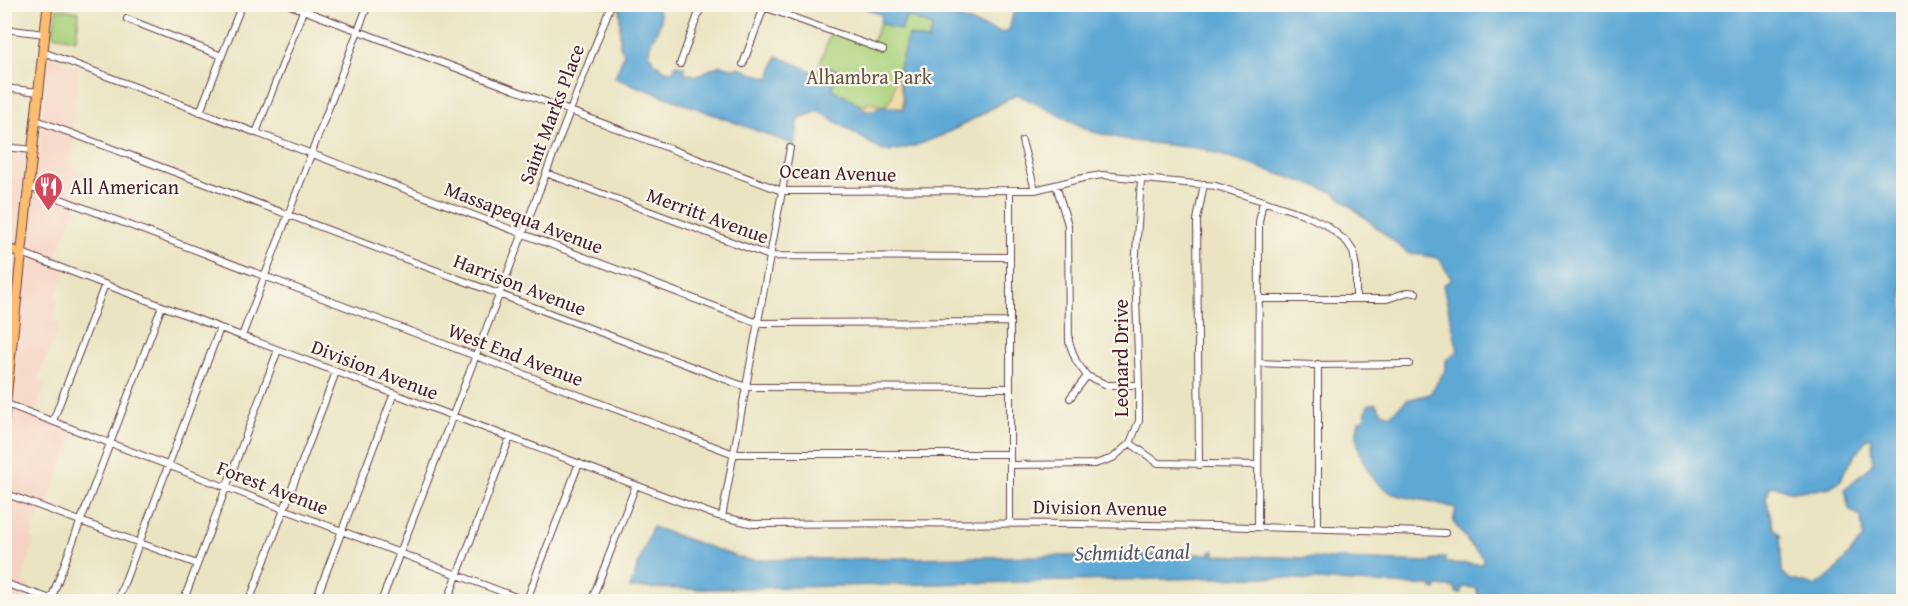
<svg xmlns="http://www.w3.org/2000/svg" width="1908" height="606" font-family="'Gentium Book Plus',serif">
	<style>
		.built { fill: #f5d2c2 }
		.green { fill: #abd37d; stroke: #7a7954; stroke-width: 1.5 }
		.sand { fill: #eeda9e; stroke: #9c7c64; stroke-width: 1.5 }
		.water { fill: #5da8d5; stroke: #546480; stroke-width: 1.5; fill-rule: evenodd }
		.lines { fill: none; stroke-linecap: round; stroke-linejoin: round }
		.street-casing { stroke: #623d42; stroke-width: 8 }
		.primary-casing { stroke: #623d42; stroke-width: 11 }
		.street { stroke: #fff; stroke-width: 6 }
		.primary { stroke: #fcbd6f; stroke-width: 9 }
		.labels { text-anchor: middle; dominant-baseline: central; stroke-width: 4.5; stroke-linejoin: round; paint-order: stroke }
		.park-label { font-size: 20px; fill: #675544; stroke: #fbf7ec }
		.street-label { font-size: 20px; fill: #4a1f2b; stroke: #fbf7ec }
		.poi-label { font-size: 20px; fill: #4a1f2b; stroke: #fbf7ec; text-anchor: start }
		.water-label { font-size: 21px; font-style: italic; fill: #52566f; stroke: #fbf7ec }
	</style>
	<rect width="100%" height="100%" fill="#fbf7ec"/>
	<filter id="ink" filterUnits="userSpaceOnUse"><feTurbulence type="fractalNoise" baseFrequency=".0167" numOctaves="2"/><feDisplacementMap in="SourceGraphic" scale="12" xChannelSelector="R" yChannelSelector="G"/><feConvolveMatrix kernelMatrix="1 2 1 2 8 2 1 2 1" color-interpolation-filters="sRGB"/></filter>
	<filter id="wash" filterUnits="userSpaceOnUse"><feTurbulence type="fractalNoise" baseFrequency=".008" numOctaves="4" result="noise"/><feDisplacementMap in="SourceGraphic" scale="24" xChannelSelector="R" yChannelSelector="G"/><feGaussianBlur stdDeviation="1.35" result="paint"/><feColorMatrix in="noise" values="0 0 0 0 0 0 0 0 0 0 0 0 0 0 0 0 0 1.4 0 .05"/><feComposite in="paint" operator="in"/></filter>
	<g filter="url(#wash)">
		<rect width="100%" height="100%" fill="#ebe4c3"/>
		<path class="built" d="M48 56 79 68 72 130 79 133 67 165 92 175 82 203 78 202 55 261 67 266 55 298 59 300 52 320 60 323 38 380 46 383 34 417 75 432 47 504 43 503 31 538 34 540 22 582 28 585 22 602 4 601V150L39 153Z"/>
		<path class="green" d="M57 8 79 12 76 39 53 35Z
			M906 16 933 26 928 42 908 35 898 72 901 91 894 106 884 107 871 111 832 89 817 72 831 31 871 45 880 23 901 30Z"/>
		<path class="sand" d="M897 72 903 99V110C884 103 876 114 863 110L860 105 866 106 867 102 884 107 892 97Z"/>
		<path class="water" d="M1016 4 1903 5V601L1471 602 1479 598 1476 588 1462 587 1461 594 1456 593V588L1437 586 1436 590 1432 589V586L1258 577 703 589 630 588 652 527 746 560 1210 554V551H1215V555L1430 562 1440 558H1445V563L1482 564 1483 558 1467 541V539L1453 522 1456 508C1447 506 1438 503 1428 501 1394 496 1377 493 1362 458 1357 446 1355 434 1359 421L1364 419 1368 405 1375 403 1382 412 1390 415 1407 400 1430 394 1446 369V360L1458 351 1443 285 1452 280 1439 258 1408 253 1333 192 1203 149 1133 141 1093 132 1017 94C980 114 925 152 883 151L819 111 799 118 795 145 615 78 624 53 620 46V8L597 5H655C658 10 662 16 660 23 658 31 652 38 650 45 646 60 661 70 673 72L676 65 685 67 684 72 696 76 720 65 737 69 738 67 747 70V72L770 78 777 56 819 74 824 65 838 71 832 89 860 105 863 110C871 113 875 108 883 107 891 106 896 107 903 109L904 102 898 72 908 35 928 41 933 26 906 16 901 30 880 23 882 15 861 7V5H921L1002 33 1009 30ZM1867 438H1872L1873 462 1870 467 1845 489 1849 509 1861 517 1863 538 1831 576 1815 586 1789 579 1782 573 1780 535 1773 527 1766 497 1770 487 1775 486 1789 491 1815 490 1830 487 1841 480 1846 468Z"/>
	</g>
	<g filter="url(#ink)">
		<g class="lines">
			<defs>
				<path id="street" d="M287 4 782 191 1035 190 1083 178 1102 175 1216 186 1303 214 1326 225 1347 242 1353 251 1356 268V299
					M756 4 883 50
					M127 19 222 56
					M4 29 45 34
					M43 52 758 323 1010 322
					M680 64 702 4
					M743 64 764 7
					M4 88 39 92
					M200 112 242 4
					M36 120 746 387 1010 388
					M256 133 303 11
					M1022 141 1035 190
					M4 147 33 150
					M546 173 770 256 1010 257
					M1056 185 1068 225 1069 342 1076 361 1087 376 1107 385H1139
					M29 187 734 454H1010
					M1010 191V522
					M22 253 715 515 754 524C985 522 1215 524 1445 533
					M1259 299H1387L1408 292 1416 293
					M242 336 367 7
					M1259 363 1314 365 1409 364
					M1070 398 1087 376
					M4 403 529 602
					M53 421 105 284
					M1130 443 1158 463 1258 465
					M1010 465 1095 464 1113 458 1130 443 1139 421V385L1135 268 1141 180
					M1199 465 1197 220 1204 184
					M4 493 197 564
					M722 517 790 148
					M1258 527 1259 222 1263 201
					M1318 528V364
					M4 583 60 602
					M50 602 162 306
					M117 602 220 328
					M183 602 278 350
					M249 602 336 372
					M315 602 394 393
					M381 602 610 7
					M447 602 510 437
					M526 602 579 463
					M591 602 636 485"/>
				<path id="primary" d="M4 248 22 253
					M4 418 48 4"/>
			</defs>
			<use href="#street" class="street-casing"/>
			<use href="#primary" class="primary-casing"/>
			<use href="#street" class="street"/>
			<use href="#primary" class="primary"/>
		</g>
	</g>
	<defs>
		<symbol id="restaurant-pin" viewBox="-11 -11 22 30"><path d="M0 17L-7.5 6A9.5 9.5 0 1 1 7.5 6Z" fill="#d1495b" stroke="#fbf7ec"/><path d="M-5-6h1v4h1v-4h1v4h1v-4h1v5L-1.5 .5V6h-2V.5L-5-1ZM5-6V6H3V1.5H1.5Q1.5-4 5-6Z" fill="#fff"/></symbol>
	</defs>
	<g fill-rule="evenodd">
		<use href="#restaurant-pin" x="32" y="170" width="33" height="45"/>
	</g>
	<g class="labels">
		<g class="park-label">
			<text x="869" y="76">Alhambra Park</text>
		</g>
		<g class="street-label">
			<text transform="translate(551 114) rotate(-69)">Saint Marks Place</text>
			<text transform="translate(838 172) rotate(2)">Ocean Avenue</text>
			<text transform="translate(708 215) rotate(20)">Merritt Avenue</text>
			<text transform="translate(524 217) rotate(21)">Massapequa Avenue</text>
			<text transform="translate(520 284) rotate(21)">Harrison Avenue</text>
			<text transform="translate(516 354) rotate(21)">West End Avenue</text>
			<text transform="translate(1120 358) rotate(-90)">Leonard Drive</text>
			<text transform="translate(375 369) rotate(21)">Division Avenue</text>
			<text transform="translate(273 487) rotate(21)">Forest Avenue</text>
			<text transform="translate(1100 507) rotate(1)">Division Avenue</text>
		</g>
		<g class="poi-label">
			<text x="70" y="186">All American</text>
		</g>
		<g class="water-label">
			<text transform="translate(1132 552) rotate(-1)">Schmidt Canal</text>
		</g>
	</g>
	<rect width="1908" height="606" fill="none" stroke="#fbf7ec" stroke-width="24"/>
</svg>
